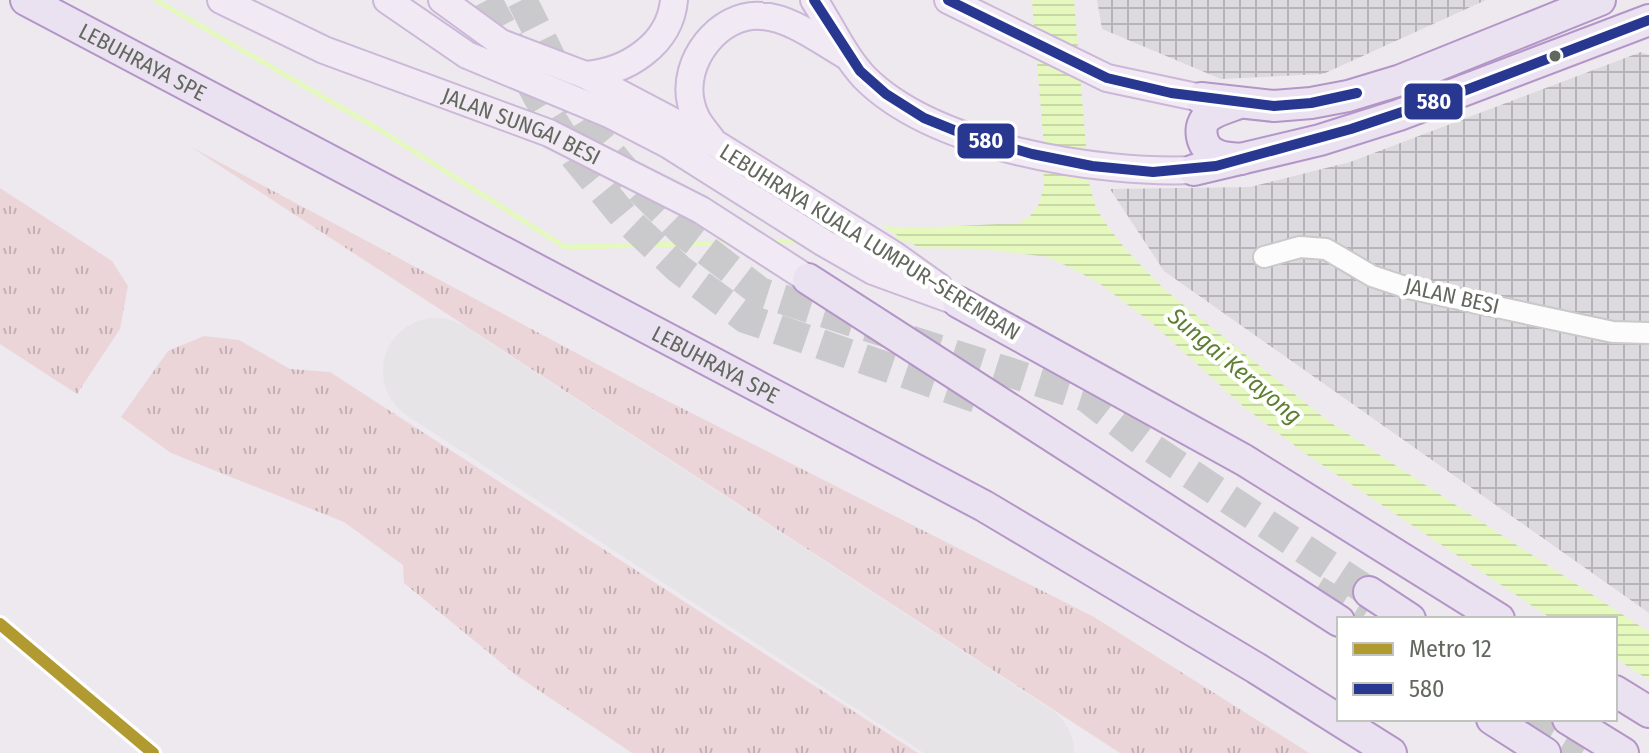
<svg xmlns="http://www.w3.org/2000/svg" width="1649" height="753" font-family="'Fira Sans Condensed',sans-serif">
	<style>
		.industrial { fill: url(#industrial-grid) }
		.grass { fill: url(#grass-tufts) }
		.water { fill: url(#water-rules) }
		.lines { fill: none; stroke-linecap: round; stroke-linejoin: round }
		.stream { stroke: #e5f8be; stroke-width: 5 }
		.runway { stroke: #e6e4e6; stroke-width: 106 }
		.highway-tunnel { stroke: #cac9cb; stroke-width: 30; stroke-dasharray: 30 15; stroke-linecap: butt }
		.minor-casing { stroke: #c9c9c9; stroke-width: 24 }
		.major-casing { stroke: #cbb7d7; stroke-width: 30 }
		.highway-casing { stroke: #b395c7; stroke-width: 34 }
		.minor { stroke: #fcfcfd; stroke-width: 20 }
		.major { stroke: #f1e9f4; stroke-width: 26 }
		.highway { stroke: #ebe2f1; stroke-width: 30 }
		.bus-1-casing { stroke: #fff; stroke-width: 16 }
		.bus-1 { stroke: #283890; stroke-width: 10 }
		.metro-1-casing { stroke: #fff; stroke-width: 18 }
		.metro-1 { stroke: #b19a2f; stroke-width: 12 }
		.bus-dot { fill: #63685e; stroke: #fff; stroke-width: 3 }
		.labels { text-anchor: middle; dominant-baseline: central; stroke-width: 8; stroke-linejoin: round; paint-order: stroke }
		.street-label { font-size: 22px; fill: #63685e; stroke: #fff }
		.water-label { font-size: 24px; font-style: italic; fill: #5e7f31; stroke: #fff }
		.line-badge { stroke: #fff; stroke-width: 3 }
		.badge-label { font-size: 22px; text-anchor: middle; font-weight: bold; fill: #fff }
	</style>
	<defs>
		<pattern id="industrial-grid" width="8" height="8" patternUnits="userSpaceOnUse" patternTransform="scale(2)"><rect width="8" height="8" fill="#dcd9df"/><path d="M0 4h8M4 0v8" fill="none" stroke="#b6b4b8"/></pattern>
		<pattern id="grass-tufts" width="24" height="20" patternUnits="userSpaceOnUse" patternTransform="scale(2)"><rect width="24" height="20" fill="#ebd5d9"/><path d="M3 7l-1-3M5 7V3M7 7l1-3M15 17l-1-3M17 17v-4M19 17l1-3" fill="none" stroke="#c2b1b3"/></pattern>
		<pattern id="water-rules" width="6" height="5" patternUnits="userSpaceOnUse" patternTransform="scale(2)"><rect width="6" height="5" fill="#e5f8be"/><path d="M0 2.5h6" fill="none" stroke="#c7d7a6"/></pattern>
	</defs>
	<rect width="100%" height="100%" fill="#ede9ef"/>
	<path class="industrial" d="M1097 0H1486L1323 74 1221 79 1102 29Z
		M1641 52 1649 55V613L1164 271 1110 189 1250 187 1350 162Z"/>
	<path class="grass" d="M191 147 638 386 1094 617 1309 753H1120Z
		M0 188 112 261 128 286 120 329 77 394 0 344Z
		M204 336 239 340 290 369 330 372 918 753H632L516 675 404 583 403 565 344 522 171 453 121 417 168 351Z"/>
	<path class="water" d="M1032 0H1074L1089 183 1096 208 1104 221 1126 250 1165 290 1328 421 1649 632V680L1615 658V619H1552L1306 454 1244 407 1152 323 1099 283 1073 269 1048 257 983 249 920 248 881 226 918 228 1019 223 1030 216 1039 204 1044 185 1043 135Z"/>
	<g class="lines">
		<path class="stream" d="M156 0 380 130 565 247 734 243
			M888 239H910
			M768 242 802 241"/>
		<path class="runway" d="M436 371 1021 753"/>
		<path class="highway-tunnel" d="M487 0 538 97 576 158 626 219 679 269 745 318 988 402
			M522 0 559 74 601 142 642 191 684 233 760 292 1086 397 1150 447 1369 592
			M1316 590 1362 619
			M1526 719 1582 753"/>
		<defs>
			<path id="minor" d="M1264 257 1300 247 1326 249 1372 276 1408 288 1613 332 1649 333"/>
			<g id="major">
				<path id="s1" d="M221 0 324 50 549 133 701 210 808 279"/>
				<path d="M387 0 467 55 609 114 669 145 824 243 873 271 958 302"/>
				<path d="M442 0 501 43 585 75 716 144 894 255 939 287"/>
				<path d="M814 0C831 26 843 54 864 77 934 148 1098 174 1194 170"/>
				<path d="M948 0 1107 78 1201 98"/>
				<path d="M585 75C626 72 670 45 674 0"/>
				<path d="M712 140C703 128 694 119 691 103 681 62 719 12 762 16 791 18 821 41 845 55"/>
			</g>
			<g id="highway">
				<path id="s2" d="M26 0 984 506 1256 668 1391 753"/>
				<path d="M1201 98 1274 106 1311 103 1348 96 1401 80 1600 0"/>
				<path d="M1239 103C1230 107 1217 110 1209 116 1196 125 1201 148 1215 154 1222 158 1232 158 1241 159"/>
				<path d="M1194 170 1320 140 1399 115 1649 20"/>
				<path d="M808 279 1339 621"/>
				<path d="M958 302 1244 460 1499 619"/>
				<path d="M1369 592 1410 619"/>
				<path d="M1615 691 1649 712"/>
				<path d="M1492 719 1545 753"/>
				<path d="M1568 719 1623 753"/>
			</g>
		</defs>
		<use href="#minor" class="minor-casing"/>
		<use href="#major" class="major-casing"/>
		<use href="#highway" class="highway-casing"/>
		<use href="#minor" class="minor"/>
		<use href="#major" class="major"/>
		<use href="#highway" class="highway"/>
		<defs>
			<path id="bus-1" d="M814 0 860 71 886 94 924 118 966 135 1032 154 1092 166 1153 172 1216 166 1351 129 1453 95 1649 20
				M948 0 1107 78 1171 93 1274 106 1311 103 1357 93"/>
		</defs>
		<use href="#bus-1" class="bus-1-casing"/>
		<use href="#bus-1" class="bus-1"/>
		<defs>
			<path id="metro-1" d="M0 624 153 753"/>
		</defs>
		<use href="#metro-1" class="metro-1-casing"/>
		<use href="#metro-1" class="metro-1"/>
	</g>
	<circle class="bus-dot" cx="1555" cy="56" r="7"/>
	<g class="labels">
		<g class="street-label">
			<text stroke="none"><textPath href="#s2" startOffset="132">LEBUHRAYA SPE</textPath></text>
			<text stroke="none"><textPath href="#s1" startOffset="326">JALAN SUNGAI BESI</textPath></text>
			<text transform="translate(870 242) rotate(32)">LEBUHRAYA KUALA LUMPUR–SEREMBAN</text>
			<text transform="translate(1452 296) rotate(13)">JALAN BESI</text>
			<text stroke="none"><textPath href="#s2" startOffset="780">LEBUHRAYA SPE</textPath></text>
		</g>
		<g class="water-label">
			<text transform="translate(1235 366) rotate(40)">Sungai Kerayong</text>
		</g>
	</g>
	<g class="line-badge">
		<rect x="1403" y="82" width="61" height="39" rx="8" fill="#283890"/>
		<rect x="956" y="122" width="60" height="38" rx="8" fill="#283890"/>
	</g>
	<g class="badge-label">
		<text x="1434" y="109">580</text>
		<text x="986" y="148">580</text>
	</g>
	<rect x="1337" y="617" width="280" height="104" fill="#ffffff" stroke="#c1c3bf" stroke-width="2"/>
	<rect x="1353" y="643" width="40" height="12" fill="#b19a2f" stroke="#c1c3bf" stroke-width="2"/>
	<text x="1409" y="657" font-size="24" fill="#63685e">Metro 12</text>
	<rect x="1353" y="683" width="40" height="12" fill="#283890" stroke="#c1c3bf" stroke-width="2"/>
	<text x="1409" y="697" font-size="24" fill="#63685e">580</text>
</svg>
